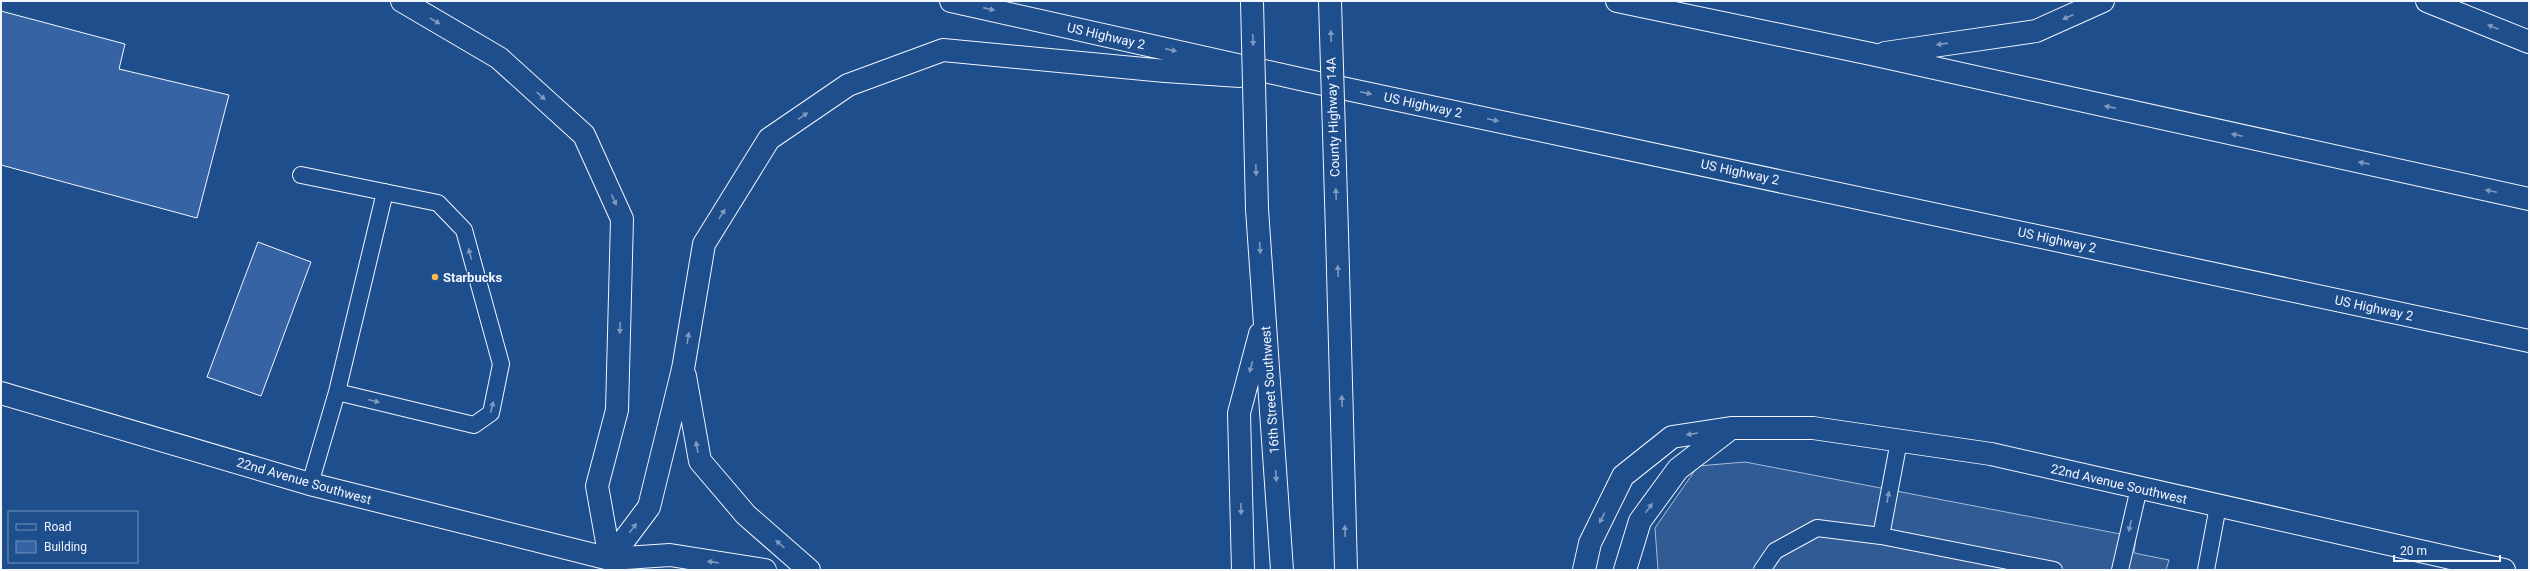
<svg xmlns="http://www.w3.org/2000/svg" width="2530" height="571" font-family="Roboto,sans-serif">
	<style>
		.built { fill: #305b95; stroke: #a8bbd7 }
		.building { fill: #3563a3; stroke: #f2f6ff }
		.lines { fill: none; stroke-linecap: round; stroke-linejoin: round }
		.service-casing { stroke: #f2f6ff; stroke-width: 18 }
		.minor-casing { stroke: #f2f6ff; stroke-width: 24 }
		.tertiary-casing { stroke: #f2f6ff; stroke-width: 24 }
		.secondary-casing { stroke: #f2f6ff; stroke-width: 24 }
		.motorway-casing { stroke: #f2f6ff; stroke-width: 24 }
		.service { stroke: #1f4e8c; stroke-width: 16 }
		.minor { stroke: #1f4e8c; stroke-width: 22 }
		.tertiary { stroke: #1f4e8c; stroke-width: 22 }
		.secondary { stroke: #1f4e8c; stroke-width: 22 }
		.motorway { stroke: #1f4e8c; stroke-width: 22 }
		.secondary-bridge-casing { stroke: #f2f6ff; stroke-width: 24; stroke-linecap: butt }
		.secondary-bridge { stroke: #1f4e8c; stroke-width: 22 }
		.oneway { fill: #7e9ac0 }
		.poi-dot { fill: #ffb74d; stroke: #1f4e8c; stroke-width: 1.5 }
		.labels { text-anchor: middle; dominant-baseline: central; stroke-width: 3; stroke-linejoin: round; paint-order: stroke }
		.street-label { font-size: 13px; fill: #f2f6ff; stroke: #1f4e8c }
		.poi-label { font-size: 13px; font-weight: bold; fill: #f2f6ff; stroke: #1f4e8c; text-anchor: start }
	</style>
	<rect width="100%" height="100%" fill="#1f4e8c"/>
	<path class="built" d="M1745 462 2136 537 2134 553 2169 560 2166 570H1658L1655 528 1698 466Z"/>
	<path class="building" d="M1 11 125 44 119 69 229 95 197 218 1 165Z
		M258 242 311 262 261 396 207 377Z"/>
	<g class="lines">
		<defs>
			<path id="service" d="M301 175 438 203 464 230 501 364 491 413 474 425 337 392
				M310 484 337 392 385 192
				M1881 536 1899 441
				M1762 570 1775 551 1817 528 1881 536 2054 570
				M2120 570 2139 488
				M2206 570 2218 506"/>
			<path id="minor" d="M1584 570 1590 543 1623 476 1672 437 1731 428H1813L1991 454 2504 570
				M1625 570 1640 521 1678 469 1730 429"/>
			<path id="tertiary" d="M1 393 310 484 610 559"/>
			<path id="secondary" d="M1257 209 1282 570
				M1337 233 1346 570
				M610 559 670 555 765 570
				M1243 570 1239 413 1260 334"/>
			<path id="motorway" d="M402 1 499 58 584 135 622 219 617 410 597 486 610 559
				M951 1 1309 81 2529 341
				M1617 1 1871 54 2529 199
				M2427 1 2529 42
				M1885 53 2036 31 2103 1
				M685 376 700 461 746 515 809 570
				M610 559 649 507 683 369 704 244 769 139 848 85 943 50 1165 71 1240 76"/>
		</defs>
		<use href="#service" class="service-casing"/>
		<use href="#minor" class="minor-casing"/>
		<use href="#tertiary" class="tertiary-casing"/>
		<use href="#secondary" class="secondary-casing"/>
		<use href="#motorway" class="motorway-casing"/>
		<use href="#service" class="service"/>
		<use href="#minor" class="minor"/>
		<use href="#tertiary" class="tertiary"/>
		<use href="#secondary" class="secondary"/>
		<use href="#motorway" class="motorway"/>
		<defs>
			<path id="secondary-bridge" d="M1252 1 1257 209
				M1330 1 1337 233"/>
		</defs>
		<use href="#secondary-bridge" class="secondary-bridge-casing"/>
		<use href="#secondary-bridge" class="secondary-bridge"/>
	</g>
	<defs><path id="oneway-solid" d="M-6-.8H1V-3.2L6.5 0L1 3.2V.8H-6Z"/></defs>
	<g class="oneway">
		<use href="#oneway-solid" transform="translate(989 9) rotate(13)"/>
		<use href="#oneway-solid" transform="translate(2068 17) rotate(156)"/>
		<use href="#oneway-solid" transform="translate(435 21) rotate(30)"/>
		<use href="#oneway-solid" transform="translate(2493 27) rotate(-158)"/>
		<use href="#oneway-solid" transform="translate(1331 36) rotate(-92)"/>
		<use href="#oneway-solid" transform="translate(1253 40) rotate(88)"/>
		<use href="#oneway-solid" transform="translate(1942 44) rotate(172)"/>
		<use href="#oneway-solid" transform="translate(1171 50) rotate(13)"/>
		<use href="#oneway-solid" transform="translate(1366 93) rotate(12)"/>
		<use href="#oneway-solid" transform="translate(541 96) rotate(42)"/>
		<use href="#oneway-solid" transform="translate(2110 107) rotate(-168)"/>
		<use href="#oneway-solid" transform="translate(803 116) rotate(-34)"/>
		<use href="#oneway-solid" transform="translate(1493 120) rotate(12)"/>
		<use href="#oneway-solid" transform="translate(2237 135) rotate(-168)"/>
		<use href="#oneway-solid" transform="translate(2364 163) rotate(-168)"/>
		<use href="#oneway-solid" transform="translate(1256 170) rotate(88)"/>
		<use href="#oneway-solid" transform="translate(2491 191) rotate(-168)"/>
		<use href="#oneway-solid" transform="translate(1336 194) rotate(-92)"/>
		<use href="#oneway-solid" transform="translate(614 200) rotate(66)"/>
		<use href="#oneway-solid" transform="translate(722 214) rotate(-58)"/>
		<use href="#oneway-solid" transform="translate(1260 248) rotate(86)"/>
		<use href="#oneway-solid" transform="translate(470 254) rotate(-105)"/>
		<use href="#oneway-solid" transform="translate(1338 271) rotate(-92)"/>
		<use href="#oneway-solid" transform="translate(620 328) rotate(92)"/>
		<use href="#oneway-solid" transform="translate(688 338) rotate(-81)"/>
		<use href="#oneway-solid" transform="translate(1251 367) rotate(105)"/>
		<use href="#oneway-solid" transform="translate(374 401) rotate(14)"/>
		<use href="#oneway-solid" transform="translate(1342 401) rotate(-92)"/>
		<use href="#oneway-solid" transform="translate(492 407) rotate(-77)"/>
		<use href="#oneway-solid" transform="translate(1692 434) rotate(171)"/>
		<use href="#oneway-solid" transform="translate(697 447) rotate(-100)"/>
		<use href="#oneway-solid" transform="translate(1276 476) rotate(86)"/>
		<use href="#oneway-solid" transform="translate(1888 497) rotate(-79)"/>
		<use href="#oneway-solid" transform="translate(1649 508) rotate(-54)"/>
		<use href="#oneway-solid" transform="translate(1241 509) rotate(89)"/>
		<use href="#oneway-solid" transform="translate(1602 518) rotate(117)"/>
		<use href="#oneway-solid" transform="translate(2130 526) rotate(103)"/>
		<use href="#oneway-solid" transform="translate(633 528) rotate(-53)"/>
		<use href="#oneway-solid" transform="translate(1345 531) rotate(-92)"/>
		<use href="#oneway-solid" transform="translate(780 544) rotate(-139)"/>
		<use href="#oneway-solid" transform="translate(713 562) rotate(-171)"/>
	</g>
	<circle class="poi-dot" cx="435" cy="277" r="4"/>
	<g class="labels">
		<g class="street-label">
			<text transform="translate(1106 36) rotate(13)">US Highway 2</text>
			<text transform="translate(1423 105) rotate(12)">US Highway 2</text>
			<text transform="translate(1333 117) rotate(-92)">County Highway 14A</text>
			<text transform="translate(1740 172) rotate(12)">US Highway 2</text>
			<text transform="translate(2057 240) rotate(12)">US Highway 2</text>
			<text transform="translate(2374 308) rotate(12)">US Highway 2</text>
			<text transform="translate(1270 390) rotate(-94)">16th Street Southwest</text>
			<text transform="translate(304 481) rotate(16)">22nd Avenue Southwest</text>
			<text transform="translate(2119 484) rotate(13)">22nd Avenue Southwest</text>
		</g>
		<g class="poi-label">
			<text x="443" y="277">Starbucks</text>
		</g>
	</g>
	<rect width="2530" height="571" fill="none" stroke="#f2f6ff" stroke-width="4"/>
	<rect x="8" y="511" width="130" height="52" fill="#1f4e8c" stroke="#7391ba"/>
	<rect x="16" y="524" width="20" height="6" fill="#1f4e8c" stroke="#7391ba"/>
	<text x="44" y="531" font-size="12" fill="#f2f6ff">Road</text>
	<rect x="16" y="541" width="20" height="12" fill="#3563a3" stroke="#7391ba"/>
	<text x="44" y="551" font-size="12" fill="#f2f6ff">Building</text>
	<path d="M2394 555v6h106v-6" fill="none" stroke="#f2f6ff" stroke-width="2"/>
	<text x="2400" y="555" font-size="12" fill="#f2f6ff" stroke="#1f4e8c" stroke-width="3" paint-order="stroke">20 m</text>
</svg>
